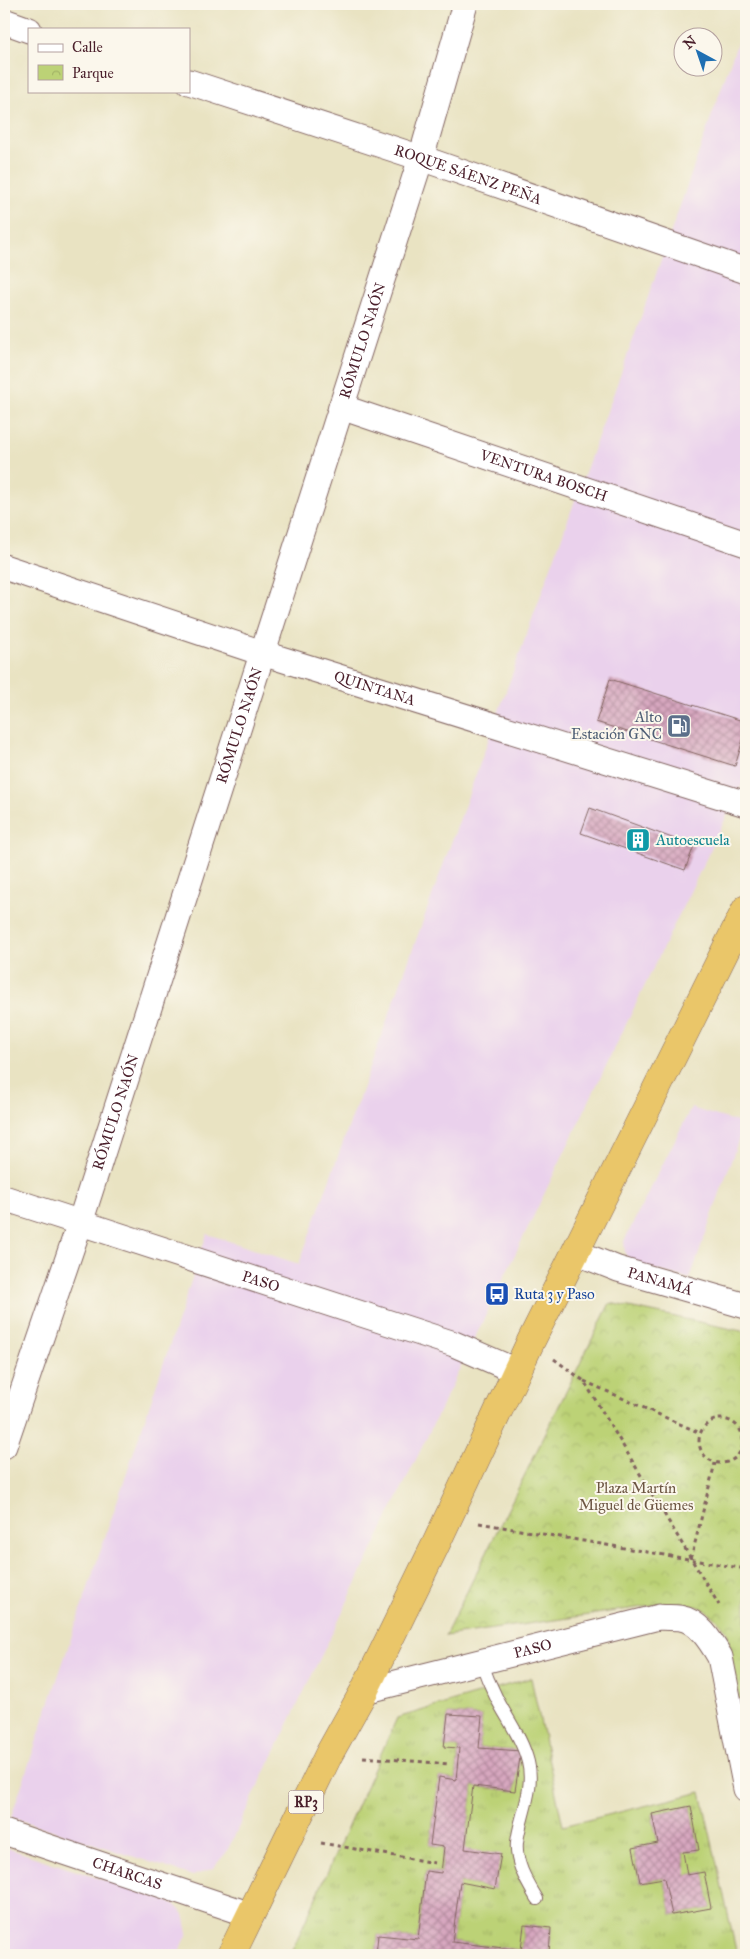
<svg xmlns="http://www.w3.org/2000/svg" width="750" height="1959" font-family="'IM FELL Great Primer',serif">
	<style>
		.built { fill: #ead1ec }
		.grass { fill: url(#grass-tufts); stroke: #837850; fill-rule: evenodd }
		.park { fill: url(#park-crowns); stroke: #837850 }
		.building { fill: url(#building-cross-hatch) }
		.lines { fill: none; stroke-linecap: round; stroke-linejoin: round }
		.lane-casing { stroke: #826460; stroke-width: 14 }
		.street-casing { stroke: #826460; stroke-width: 27 }
		.highway-casing { stroke: #826460; stroke-width: 29 }
		.path { stroke: #826460; stroke-width: 3; stroke-dasharray: 4 4; stroke-linecap: butt }
		.lane { stroke: #fff; stroke-width: 12 }
		.street { stroke: #fff; stroke-width: 25 }
		.highway { stroke: #eac669; stroke-width: 28 }
		.labels { text-anchor: middle; dominant-baseline: central; stroke-width: 4; stroke-linejoin: round; paint-order: stroke }
		.shield { fill: #fbf7ec; stroke: #7f6065; stroke-width: 1 }
		.shield-label { font-size: 14px; font-weight: bold; fill: #4a1f2b }
		.street-label { font-size: 15px; fill: #4a1f2b; stroke: #fbf7ec }
		.service-label { font-size: 15px; fill: #4e5e75; stroke: #fbf7ec; text-anchor: end }
		.culture-label { font-size: 15px; fill: #0d838f; stroke: #fbf7ec; text-anchor: start }
		.transit-label { font-size: 15px; fill: #164399; stroke: #fbf7ec; text-anchor: start }
		.park-label { font-size: 15px; fill: #6c5542; stroke: #fbf7ec }
	</style>
	<defs>
		<pattern id="grass-tufts" width="24" height="20" patternUnits="userSpaceOnUse" patternTransform="scale(1.25)"><rect width="24" height="20" fill="#bcd276"/><path d="M3 7l-1-3M5 7V3M7 7l1-3M15 17l-1-3M17 17v-4M19 17l1-3" fill="none" stroke="#a3b466"/></pattern>
		<pattern id="park-crowns" width="20" height="18" patternUnits="userSpaceOnUse" patternTransform="scale(1.25)"><rect width="20" height="18" fill="#bcd276"/><path d="M2 6a3 3 0 1 1 6 0M12 15a3 3 0 1 1 6 0" fill="none" stroke="#a3b466"/></pattern>
		<pattern id="building-cross-hatch" width="8" height="8" patternUnits="userSpaceOnUse" patternTransform="scale(1.25)"><rect width="8" height="8" fill="#d7a7bf"/><path d="M0 0l8 8M0 8l8-8" fill="none" stroke="#b0879b"/></pattern>
	</defs>
	<rect width="100%" height="100%" fill="#fbf7ec"/>
	<filter id="ink" filterUnits="userSpaceOnUse"><feTurbulence type="fractalNoise" baseFrequency=".02" numOctaves="2"/><feDisplacementMap in="SourceGraphic" scale="10" xChannelSelector="R" yChannelSelector="G"/><feConvolveMatrix kernelMatrix="1 2 1 2 8 2 1 2 1" color-interpolation-filters="sRGB"/></filter>
	<filter id="wash" filterUnits="userSpaceOnUse"><feTurbulence type="fractalNoise" baseFrequency=".0096" numOctaves="4" result="noise"/><feDisplacementMap in="SourceGraphic" scale="20" xChannelSelector="R" yChannelSelector="G"/><feGaussianBlur stdDeviation="1.12" result="paint"/><feColorMatrix in="noise" values="0 0 0 0 0 0 0 0 0 0 0 0 0 0 0 0 0 1.4 0 .05"/><feComposite in="paint" operator="in"/></filter>
	<g filter="url(#wash)">
		<rect width="100%" height="100%" fill="#e9e3c2"/>
		<path class="built" d="M746 18V776L226 1853 213 1868 193 1876 11 1817 207 1234 299 1264 634 337Z
			M691 1108 744 1124 690 1279 634 1264 625 1254 624 1241Z
			M4 1847 173 1903 184 1914 188 1933 178 1955H4Z"/>
		<path class="grass" d="M531 1678 563 1826 701 1792 737 1955H572L549 1953 551 1928 524 1925 521 1950 452 1942 460 1882 495 1889 465 1849 473 1786 515 1791 520 1751 479 1748 482 1716 448 1714 444 1747 459 1748 456 1780 439 1777 430 1845 444 1847 441 1873 426 1871 418 1939 378 1935 376 1955H290L397 1718ZM691 1806 699 1850 683 1852 687 1875 704 1872 711 1908 672 1915 664 1878 640 1882 633 1848 658 1843 652 1814Z"/>
		<path class="park" d="M610 1303 746 1332V1740L727 1631C710 1610 699 1602 671 1603L445 1636Z"/>
		<g id="blocks">
			<path class="building" d="M610 679 746 722V730L735 766 596 722Z
				M590 808 694 846 685 870 581 833Z
				M448 1714 482 1716 479 1748 521 1751 515 1791 473 1786 465 1849 501 1854 495 1889 460 1882 452 1942 521 1950 524 1925 551 1928 549 1953 559 1955H376L378 1935 418 1939 426 1871 441 1873 444 1847 430 1845 439 1777 456 1780 459 1748 444 1747Z
				M691 1806 699 1850 683 1852 687 1875 704 1872 711 1908 672 1915 664 1878 640 1882 633 1848 658 1843 652 1814Z"/>
		</g>
	</g>
	<g filter="url(#ink)">
		<use href="#blocks" fill-opacity="0" stroke="#826460" stroke-width="1"/>
		<g class="lines">
			<defs>
				<path id="lane" d="M481 1661C485 1673 490 1685 496 1697 507 1719 522 1738 528 1762 535 1789 520 1816 517 1842 515 1863 527 1882 537 1899"/>
				<g id="street">
					<path d="M4 21 29 30"/>
					<path id="s1" d="M189 82 421 158 746 271"/>
					<path id="s2" d="M341 407 746 544"/>
					<path id="s3" d="M4 567 262 653 746 804"/>
					<path id="s4" d="M4 1198 454 1344 516 1371"/>
					<path id="s5" d="M575 1252 618 1269 746 1306"/>
					<path id="s6" d="M4 1446 80 1223 421 158 465 4"/>
					<path id="s7" d="M364 1691 659 1617C666 1618 673 1617 680 1618 699 1621 711 1642 720 1657L746 1789"/>
					<path id="s8" d="M4 1832 251 1915"/>
				</g>
				<path id="highway" d="M231 1955 329 1754 364 1691 435 1546 531 1341 746 909"/>
			</defs>
			<use href="#lane" class="lane-casing"/>
			<use href="#street" class="street-casing"/>
			<use href="#highway" class="highway-casing"/>
			<path class="path" d="M554 1359 584 1381 719 1605
				M584 1381 700 1433
				M699 1441a22 22 0 1 1 44 0a22 22 0 1 1-44 0Z
				M741 1431 746 1429
				M479 1523 746 1569
				M691 1559 715 1463
				M363 1757 449 1764
				M321 1843 435 1863"/>
			<use href="#lane" class="lane"/>
			<use href="#street" class="street"/>
			<use href="#highway" class="highway"/>
		</g>
	</g>
	<defs>
		<symbol id="fuel-square" viewBox="-11 -11 22 22"><rect x="-9" y="-9" width="18" height="18" rx="4" fill="#5c6f8a" stroke="#fbf7ec"/><path d="M-5.5-6h7V0h2V4h1.3V-2.5L3-4.5l.8-.8L6-3V5H2.5V1h-1V6h-7ZM-4.2-4.7v3.2H.2V-4.7Z" fill="#fff"/></symbol>
		<symbol id="building-square" viewBox="-11 -11 22 22"><rect x="-9" y="-9" width="18" height="18" rx="4" fill="#0f9aa8" stroke="#fbf7ec"/><path d="M-4-6H4V6H1V3H-1V6H-4ZM-2.5-4.3h1.7v1.8h-1.7ZM.8-4.3h1.7v1.8H.8ZM-2.5-1h1.7V.8h-1.7ZM.8-1h1.7V.8H.8Z" fill="#fff"/></symbol>
		<symbol id="bus-square" viewBox="-11 -11 22 22"><rect x="-9" y="-9" width="18" height="18" rx="4" fill="#1a4fb4" stroke="#fbf7ec"/><path d="M-5-6H5V4H4V6H2V4H-2V6H-4V4H-5ZM-3.5-4V0h7V-4ZM-3.5 1.2v1.5H-2V1.2ZM2 1.2v1.5H3.5V1.2Z" fill="#fff"/></symbol>
	</defs>
	<g fill-rule="evenodd">
		<use href="#fuel-square" x="665" y="712" width="28" height="28"/>
		<use href="#building-square" x="624" y="826" width="28" height="28"/>
		<use href="#bus-square" x="483" y="1280" width="28" height="28"/>
	</g>
	<g class="labels">
		<rect class="shield" x="288.5" y="1790.5" width="35" height="23" rx="4"/>
		<g class="shield-label">
			<text x="306" y="1802">RP3</text>
		</g>
		<g class="street-label">
			<text stroke="none"><textPath href="#s1" startOffset="294">ROQUE SÁENZ PEÑA</textPath></text>
			<text stroke="none"><textPath href="#s6" startOffset="1162">RÓMULO NAÓN</textPath></text>
			<text stroke="none"><textPath href="#s2" startOffset="214">VENTURA BOSCH</textPath></text>
			<text stroke="none"><textPath href="#s3" startOffset="390">QUINTANA</textPath></text>
			<text stroke="none"><textPath href="#s6" startOffset="758">RÓMULO NAÓN</textPath></text>
			<text stroke="none"><textPath href="#s6" startOffset="352">RÓMULO NAÓN</textPath></text>
			<text stroke="none"><textPath href="#s5" startOffset="90">PANAMÁ</textPath></text>
			<text stroke="none"><textPath href="#s4" startOffset="270">PASO</textPath></text>
			<text stroke="none"><textPath href="#s7" startOffset="174">PASO</textPath></text>
			<text stroke="none"><textPath href="#s8" startOffset="130">CHARCAS</textPath></text>
		</g>
		<g class="service-label">
			<text x="662" y="717">Alto<tspan x="662" dy="17">Estación GNC</tspan></text>
		</g>
		<g class="culture-label">
			<text x="656" y="840">Autoescuela</text>
		</g>
		<g class="transit-label">
			<text x="514" y="1294">Ruta 3 y Paso</text>
		</g>
		<g class="park-label">
			<text x="636" y="1488">Plaza Martín<tspan x="636" dy="17">Miguel de Güemes</tspan></text>
		</g>
	</g>
	<rect width="750" height="1959" fill="none" stroke="#fbf7ec" stroke-width="20"/>
	<rect x="28" y="28" width="162" height="65" fill="#fbf7ec" stroke="#b4a19f"/>
	<rect x="38" y="44" width="25" height="8" fill="#ffffff" stroke="#b4a19f"/>
	<text x="72" y="52" font-size="15" fill="#4a1f2b">Calle</text>
	<rect x="38" y="65" width="25" height="15" fill="url(#park-crowns)" stroke="#b4a19f"/>
	<text x="72" y="78" font-size="15" fill="#4a1f2b">Parque</text>
	<g transform="translate(698 52) rotate(320)"><circle r="24" fill="#fbf7ec" stroke="#b4a19f"/>
	<path d="M0-4L9 19L0 12L-9 19Z" fill="#1f6fb2"/>
	<text y="-8" font-size="14" font-weight="bold" text-anchor="middle" fill="#4a1f2b">N</text>
	</g>
</svg>
